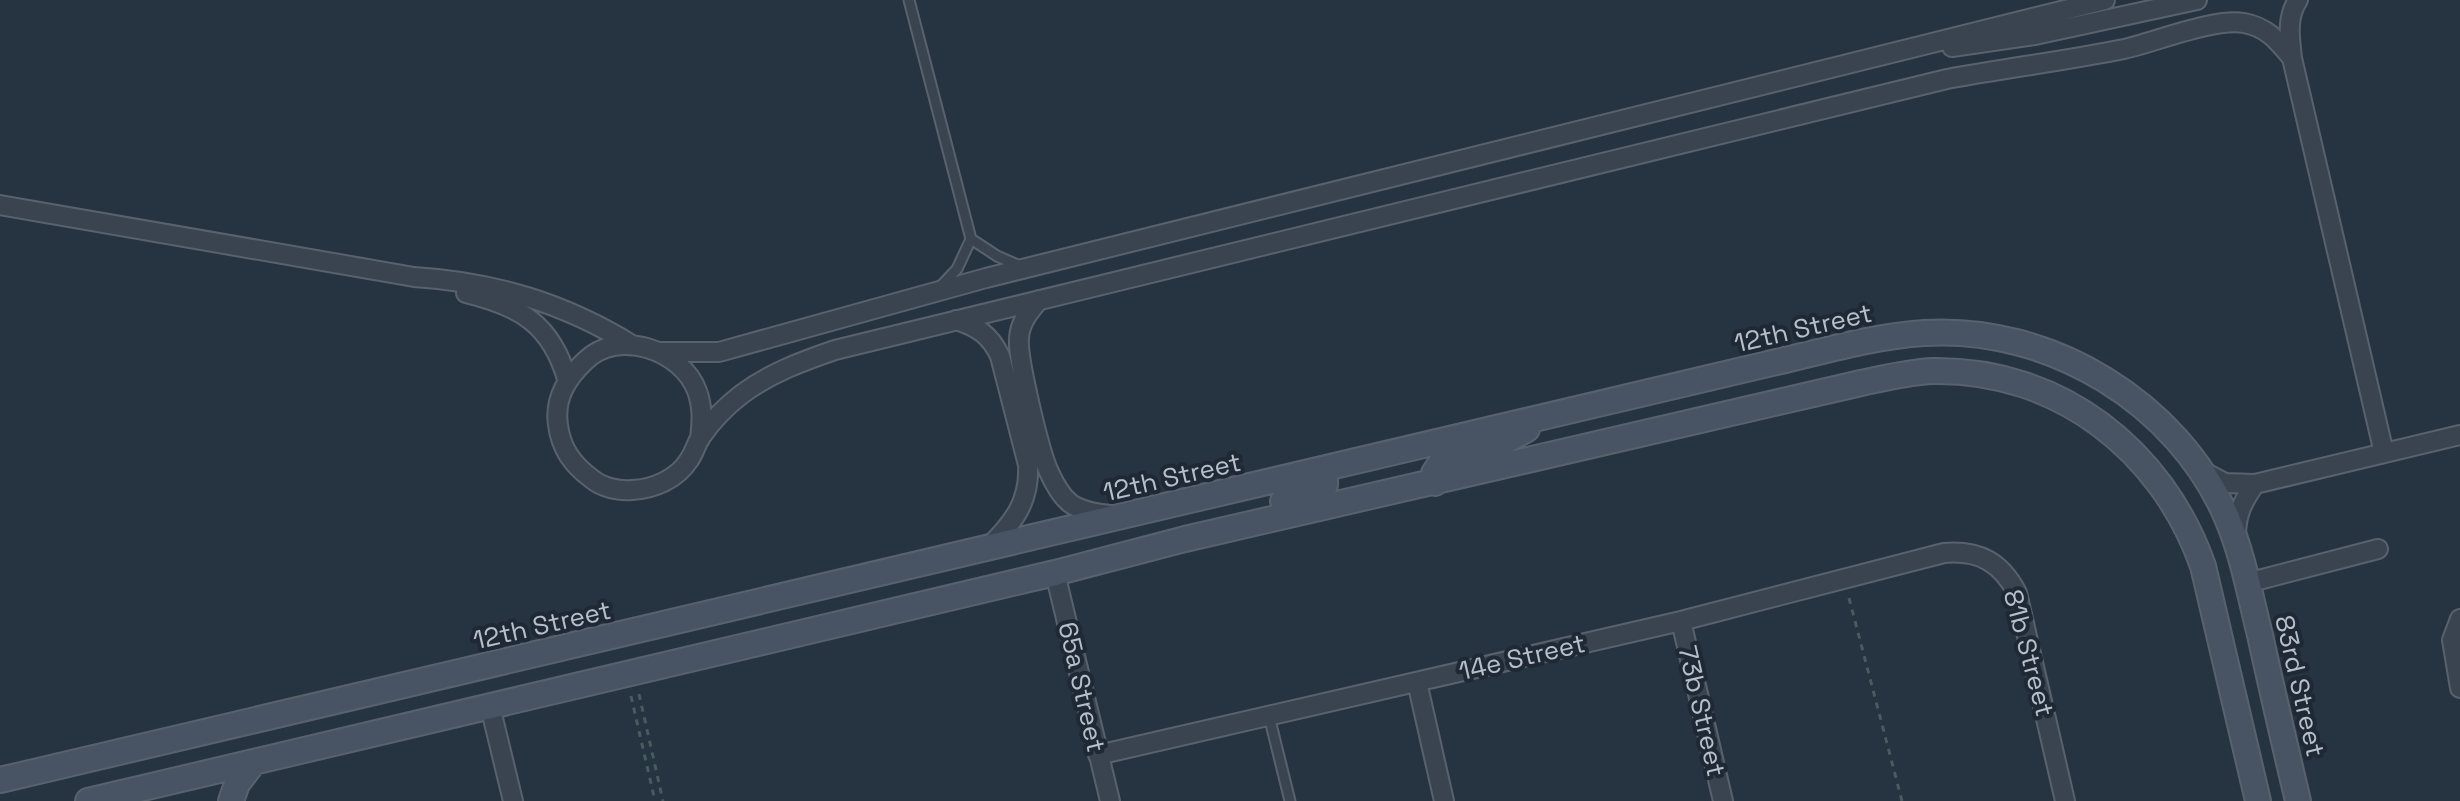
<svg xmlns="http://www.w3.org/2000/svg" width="2460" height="801" font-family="'Space Grotesk',sans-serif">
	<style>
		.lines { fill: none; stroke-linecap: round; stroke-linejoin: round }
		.lane-casing { stroke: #58626d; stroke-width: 13 }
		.street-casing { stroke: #58626d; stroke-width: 22 }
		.secondary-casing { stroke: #58626d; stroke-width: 28 }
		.path { stroke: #465c5e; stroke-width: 3; stroke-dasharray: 6 6; stroke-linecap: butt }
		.lane { stroke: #3a4450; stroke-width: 9 }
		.street { stroke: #3a4450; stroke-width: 18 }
		.secondary { stroke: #485463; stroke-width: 24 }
		.labels { text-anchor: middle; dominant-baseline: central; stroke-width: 8; stroke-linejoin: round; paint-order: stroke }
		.street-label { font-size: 26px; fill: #b6bfca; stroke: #1f2935 }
	</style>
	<rect width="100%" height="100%" fill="#263340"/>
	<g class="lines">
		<defs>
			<path id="lane" d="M909 0 971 239 957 269 940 287
				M971 239 997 256 1020 266
				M1269 716 1290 801"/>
			<path id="street" d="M2298 0C2286 18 2290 38 2292 58L2384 453
				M1952 47 2035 35 2197 0
				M0 205 414 277C494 282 564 303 632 345
				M466 293C520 306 551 324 567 379
				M1039 300C1029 312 1020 322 1019 338 1017 358 1040 453 1049 472 1054 483 1061 496 1070 503 1082 512 1098 514 1112 515
				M956 320C978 327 990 335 1000 356L1028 465C1030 502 1013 523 988 548
				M662 352H719L986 278 2105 0
				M700 439C702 422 703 407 697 391 682 350 618 328 585 361 567 378 554 398 558 425 561 449 573 465 592 479 603 488 619 491 632 490 654 489 677 479 689 460 694 453 696 445 700 438 711 422 726 406 742 394 770 373 803 361 835 350L1947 79C2006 68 2065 61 2124 49 2155 42 2214 18 2244 23 2267 27 2278 41 2292 58
				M2202 471 2225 483 2255 484 2460 435
				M2236 536C2236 514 2243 501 2255 484
				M1055 573 1110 801
				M2247 583 2378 549
				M2460 619 2452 640 2460 688
				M1681 621 1723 801
				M1417 682 1444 801
				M490 706 513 801
				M1098 755 1681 621 1944 553C1979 550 2001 562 2017 593L2065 801"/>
			<path id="secondary" d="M1435 483 1434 473 1440 464 1495 447 1527 429
				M1283 501 1312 494 1325 485V470
				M0 780 1781 361C1828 350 1876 336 1924 333 2050 325 2178 403 2227 518 2243 555 2250 596 2260 635 2272 690 2285 746 2298 801
				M88 801 1055 573 1185 539 1861 383C1884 378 1909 372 1933 371 2059 369 2162 450 2203 566L2258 801
				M231 801 237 784 253 763"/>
		</defs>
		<use href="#lane" class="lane-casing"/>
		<use href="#street" class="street-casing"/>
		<use href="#secondary" class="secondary-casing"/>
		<path class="path" d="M1849 598 1902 801
			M639 694 663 801
			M631 696 655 801"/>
		<use href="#lane" class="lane"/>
		<use href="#street" class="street"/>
		<use href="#secondary" class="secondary"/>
	</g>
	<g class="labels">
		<g class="street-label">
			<text transform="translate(1803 328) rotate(-13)">12th Street</text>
			<text transform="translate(1172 477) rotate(-13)">12th Street</text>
			<text transform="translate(542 625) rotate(-13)">12th Street</text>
			<text transform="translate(2029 653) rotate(75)">81b Street</text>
			<text transform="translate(1522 657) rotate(-13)">14e Street</text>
			<text transform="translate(2300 686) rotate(77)">83rd Street</text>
			<text transform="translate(1082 687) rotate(77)">65a Street</text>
			<text transform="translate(1702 711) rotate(77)">73b Street</text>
		</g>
	</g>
</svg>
